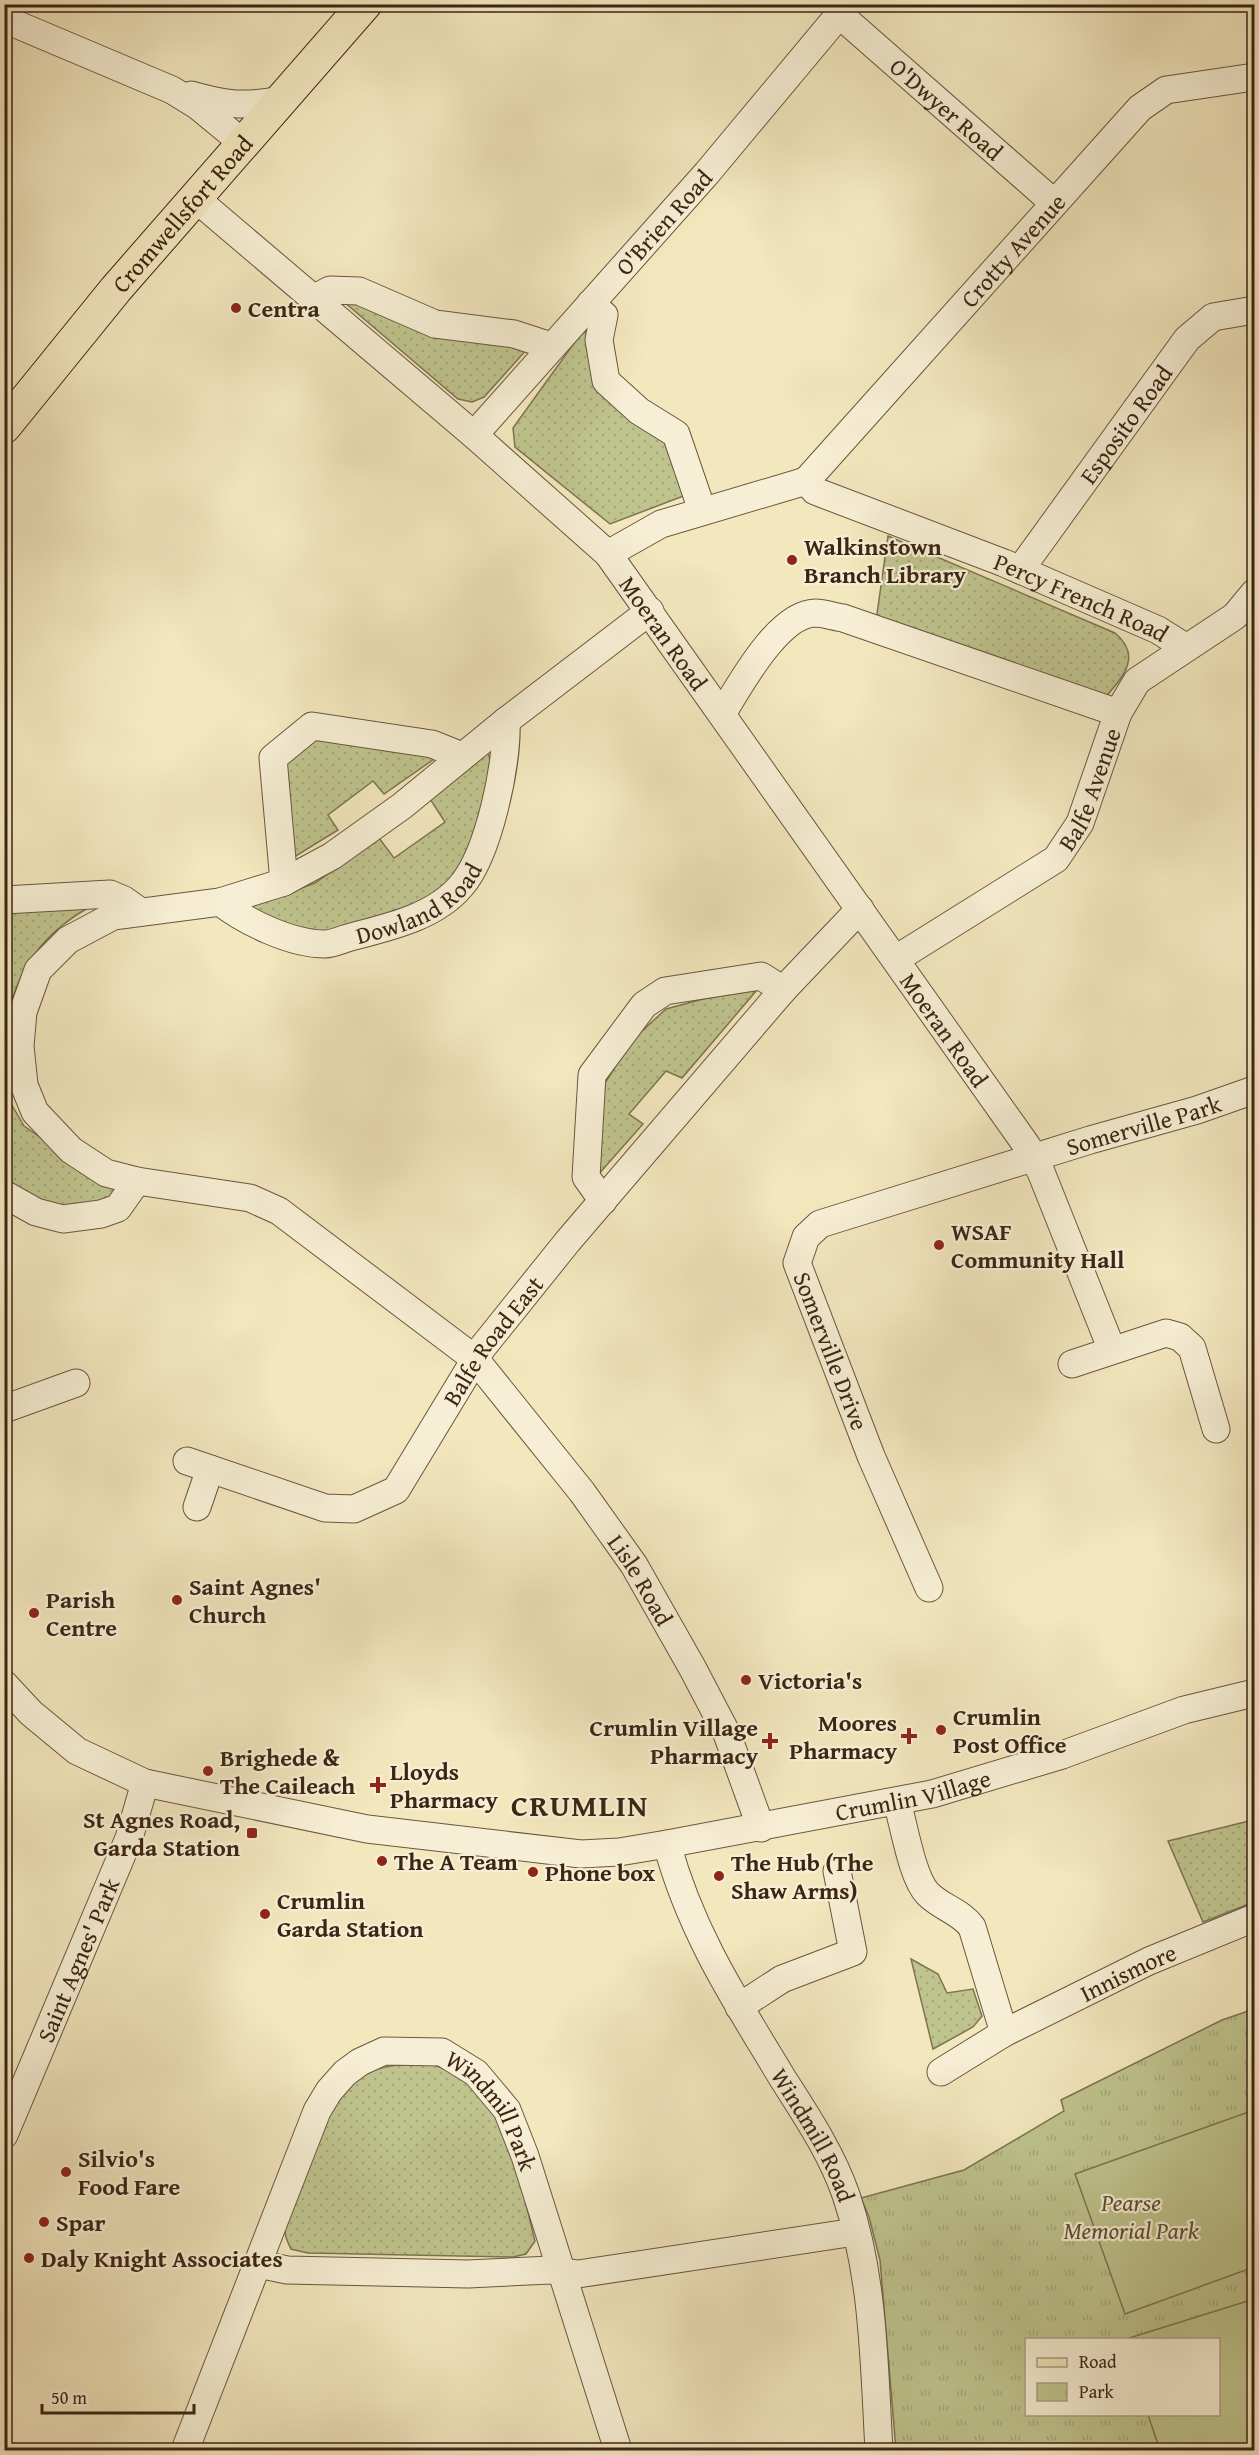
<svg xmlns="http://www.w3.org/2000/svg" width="1259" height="2455" font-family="'Gentium Book Plus',serif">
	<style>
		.grass { fill: url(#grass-dots); stroke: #7e7451; stroke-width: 1.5 }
		.park { fill: url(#park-tufts); stroke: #7e7451; stroke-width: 1.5; fill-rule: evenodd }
		.garden { fill: #bfc48e; stroke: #7e7451; stroke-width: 1.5 }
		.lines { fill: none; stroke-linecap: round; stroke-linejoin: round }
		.minor-casing { stroke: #6a563e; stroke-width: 29 }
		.major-casing { stroke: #3c2514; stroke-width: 35 }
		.minor { stroke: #f7efd5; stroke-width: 27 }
		.major { stroke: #f3e7be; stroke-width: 33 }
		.poi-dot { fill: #8f2418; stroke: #f7efd5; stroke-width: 2 }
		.labels { text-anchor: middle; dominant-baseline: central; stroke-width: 4.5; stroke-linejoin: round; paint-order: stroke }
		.street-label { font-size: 24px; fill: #3c2514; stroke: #f7efd5 }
		.poi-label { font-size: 24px; font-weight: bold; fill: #3c2514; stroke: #f7efd5; text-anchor: start }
		.park-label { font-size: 24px; font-style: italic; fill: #5d4d32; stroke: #f7efd5 }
		.district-label { font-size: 30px; font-weight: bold; letter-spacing: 1.5px; fill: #3c2514; stroke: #f7efd5 }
	</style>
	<defs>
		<pattern id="grass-dots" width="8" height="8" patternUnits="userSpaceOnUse" patternTransform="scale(1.5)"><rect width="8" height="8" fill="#bfc48e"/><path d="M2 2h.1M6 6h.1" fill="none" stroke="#a5a87a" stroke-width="1.8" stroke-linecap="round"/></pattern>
		<pattern id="park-tufts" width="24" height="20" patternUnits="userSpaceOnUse" patternTransform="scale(1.5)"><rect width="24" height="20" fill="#bfc48e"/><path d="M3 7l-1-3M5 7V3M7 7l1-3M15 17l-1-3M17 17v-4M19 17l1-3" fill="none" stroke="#a5a87a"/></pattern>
	</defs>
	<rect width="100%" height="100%" fill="#f3e7be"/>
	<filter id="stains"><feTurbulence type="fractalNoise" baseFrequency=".00333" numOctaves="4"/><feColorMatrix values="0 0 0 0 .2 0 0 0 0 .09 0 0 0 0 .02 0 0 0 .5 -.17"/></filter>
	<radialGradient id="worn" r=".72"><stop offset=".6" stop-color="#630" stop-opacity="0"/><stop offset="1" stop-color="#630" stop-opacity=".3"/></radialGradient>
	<path class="grass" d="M337 296 528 348 484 397 472 402 458 399Z
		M585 328 599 390 666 433 686 495 610 524 515 447 513 428Z
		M888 536 1115 633C1144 657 1121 679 1102 701L876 621Z
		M330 735 437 757 384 794 373 781 328 815 338 830 286 862 278 765 297 738Z
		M488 752 493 772 482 838 435 897 341 932H300L251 915V906L315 883 379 838 394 858 445 822 430 799Z
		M97 903C43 931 16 969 5 1028V912Z
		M757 990 682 1078 666 1071 629 1114 643 1124 597 1176 605 1083 632 1040 666 1009 703 999Z
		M9 1100 24 1126 109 1184 119 1196 52 1212 5 1186 4 1101Z
		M1253 1820 1254 1902 1203 1922 1168 1841Z
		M911 1959 938 1974 947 1993 973 1989 982 2016 973 2027 933 2049Z
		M429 2063C441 2068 457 2072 467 2081 511 2119 521 2187 535 2241L526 2254 513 2257 308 2253 291 2249C289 2245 285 2237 285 2232 286 2213 333 2096 347 2085 373 2065 398 2064 429 2063Z"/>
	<path class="park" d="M1254 2009V2450H896L880 2260 869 2217 861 2198 964 2170 1064 2111 1061 2100 1222 2020ZM1026 2340H1218V2414H1026Z"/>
	<path class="garden" d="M1254 2110V2267L1125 2314 1075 2174Z
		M1254 2299V2450H1160L1148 2415 1218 2414V2340L1126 2339Z"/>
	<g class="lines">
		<defs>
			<g id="minor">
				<path id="s1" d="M840 15 1054 203"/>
				<path d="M4 19 172 90 198 106 243 143"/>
				<path d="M191 95C225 105 246 107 281 100"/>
				<path id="s2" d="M195 198 474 435 608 554 1027 1146 1041 1172 1112 1350"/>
				<path d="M313 299 330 290 359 291 435 324 514 334 551 346"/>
				<path d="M590 304 604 315 599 340 606 381 639 411 676 434 702 510"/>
				<path id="s3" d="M474 435 707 173 848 4"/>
				<path id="s4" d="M806 481 1140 108 1166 90 1254 77"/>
				<path id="s5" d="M806 481 815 491 1004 563 1158 630 1185 647"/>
				<path d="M608 554 661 524 806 481"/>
				<path id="s6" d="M1020 570 1187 339 1213 317 1254 310"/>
				<path id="s7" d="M650 611 506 721 402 806 332 856 284 882 220 902 113 916 68 940 38 970 23 1012 20 1046 24 1085 35 1112 71 1150 106 1173 137 1181 250 1198 279 1211 475 1359 582 1492 634 1565 693 1669 727 1734 761 1828"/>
				<path d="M722 714C740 685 778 614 815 613 824 613 835 617 843 618L1118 713"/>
				<path d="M284 882 273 758 312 726 432 744 462 756"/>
				<path d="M4 900 110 894 124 900 141 912"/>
				<path id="s8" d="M220 902C246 922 291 944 325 944 333 944 343 939 351 937 389 927 435 917 461 886 489 854 508 762 506 721"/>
				<path id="s9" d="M896 959 1056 859 1080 823 1118 713 1137 681 1235 616 1254 593"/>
				<path d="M4 1194 36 1212 63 1219 101 1214 118 1208 137 1181"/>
				<path d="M603 1201 586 1177 592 1075 644 1005 665 991 761 976 783 990"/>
				<path d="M1072 1364 1166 1333 1180 1337 1192 1348 1216 1429"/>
				<path d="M4 1409 76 1383"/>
				<path id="s10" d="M187 1461 325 1508 354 1509 396 1490 482 1348 568 1241 783 990 860 909"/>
				<path d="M197 1507 210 1469"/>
				<path id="s11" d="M929 1588 871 1456 797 1263 806 1237 820 1224 1090 1140 1197 1110 1254 1090"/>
				<path id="s12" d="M4 1684 31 1713 77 1751 145 1783 367 1829 581 1854 619 1852 667 1844 932 1794 1062 1755 1184 1710 1254 1693"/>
				<path id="s13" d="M897 1802C904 1825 912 1878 928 1894 942 1908 960 1911 972 1927L1004 2033 1149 1961 1254 1918"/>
				<path id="s14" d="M667 1844C691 1933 736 2001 783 2079 806 2115 832 2154 846 2195 874 2277 874 2365 879 2450"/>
				<path d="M739 2007 782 1979 853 1952 837 1871"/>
				<path d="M941 2072 1004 2033"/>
				<path id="s15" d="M4 2135 129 1838 145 1783"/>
				<path d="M258 2264 287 2270 468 2274 550 2270 578 2274 855 2232"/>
				<path id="s16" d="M185 2450 317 2111 329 2091 345 2073 360 2062 384 2051 442 2052 476 2073 507 2110 525 2156 618 2450"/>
			</g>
			<g id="major">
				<path id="s17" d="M4 427 116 289 365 4"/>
			</g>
		</defs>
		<use href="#minor" class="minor-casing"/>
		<use href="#major" class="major-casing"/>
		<use href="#minor" class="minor"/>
		<use href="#major" class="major"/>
	</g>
	<g class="poi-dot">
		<circle cx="236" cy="308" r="6"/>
		<circle cx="792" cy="560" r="6"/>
		<circle cx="939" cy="1245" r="6"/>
		<circle cx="177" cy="1600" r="6"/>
		<circle cx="34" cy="1613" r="6"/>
		<circle cx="746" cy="1680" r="6"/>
		<circle cx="941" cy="1730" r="6"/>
		<path d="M906 1727h6v6h6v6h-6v6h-6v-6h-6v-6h6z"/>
		<path d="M767 1732h6v6h6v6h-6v6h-6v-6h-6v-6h6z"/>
		<circle cx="208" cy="1771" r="6"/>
		<path d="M375 1776h6v6h6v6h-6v6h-6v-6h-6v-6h6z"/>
		<rect x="246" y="1827" width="12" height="12" rx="3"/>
		<circle cx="382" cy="1861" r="6"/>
		<circle cx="533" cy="1872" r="6"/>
		<circle cx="719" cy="1876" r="6"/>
		<circle cx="265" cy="1914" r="6"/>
		<circle cx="66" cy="2172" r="6"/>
		<circle cx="44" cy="2222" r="6"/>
		<circle cx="29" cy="2258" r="6"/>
	</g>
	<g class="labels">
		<g class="street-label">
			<text stroke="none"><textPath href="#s1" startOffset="142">O'Dwyer Road</textPath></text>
			<text stroke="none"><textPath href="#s17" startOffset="278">Cromwellsfort Road</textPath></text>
			<text stroke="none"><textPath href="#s3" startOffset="285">O'Brien Road</textPath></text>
			<text stroke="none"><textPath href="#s4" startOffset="310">Crotty Avenue</textPath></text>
			<text stroke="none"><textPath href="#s6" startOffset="180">Esposito Road</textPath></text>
			<text stroke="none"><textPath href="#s5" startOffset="300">Percy French Road</textPath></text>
			<text stroke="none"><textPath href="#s2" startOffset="642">Moeran Road</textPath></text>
			<text stroke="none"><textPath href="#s9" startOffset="267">Balfe Avenue</textPath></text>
			<text stroke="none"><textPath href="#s8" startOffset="219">Dowland Road</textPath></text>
			<text stroke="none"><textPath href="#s2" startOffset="1128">Moeran Road</textPath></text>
			<text stroke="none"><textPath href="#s11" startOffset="736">Somerville Park</textPath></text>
			<text stroke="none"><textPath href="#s10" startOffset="399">Balfe Road East</textPath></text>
			<text transform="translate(831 1351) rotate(69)">Somerville Drive</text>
			<text stroke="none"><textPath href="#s7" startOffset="1666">Lisle Road</textPath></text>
			<text stroke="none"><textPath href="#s12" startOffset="954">Crumlin Village</textPath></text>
			<text stroke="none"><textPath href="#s15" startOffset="190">Saint Agnes' Park</textPath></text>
			<text stroke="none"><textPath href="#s13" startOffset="402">Innismore</textPath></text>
			<text stroke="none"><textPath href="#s16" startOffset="594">Windmill Park</textPath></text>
			<text stroke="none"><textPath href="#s14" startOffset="327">Windmill Road</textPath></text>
		</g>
		<g class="poi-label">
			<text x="248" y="308">Centra</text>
			<text x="804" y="546">Walkinstown<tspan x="804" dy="28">Branch Library</tspan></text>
			<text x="951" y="1231">WSAF<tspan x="951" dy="28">Community Hall</tspan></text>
			<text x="189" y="1586">Saint Agnes'<tspan x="189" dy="28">Church</tspan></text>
			<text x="46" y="1599">Parish<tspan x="46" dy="28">Centre</tspan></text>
			<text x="758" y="1680">Victoria's</text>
			<text x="953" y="1716">Crumlin<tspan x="953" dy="28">Post Office</tspan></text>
			<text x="897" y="1722" text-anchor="end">Moores<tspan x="897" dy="28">Pharmacy</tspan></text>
			<text x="758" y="1727" text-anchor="end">Crumlin Village<tspan x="758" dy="28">Pharmacy</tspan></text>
			<text x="220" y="1757">Brighede &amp;<tspan x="220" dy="28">The Caileach</tspan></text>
			<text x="390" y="1771">Lloyds<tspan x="390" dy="28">Pharmacy</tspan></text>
			<text x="240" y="1819" text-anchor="end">St Agnes Road,<tspan x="240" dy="28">Garda Station</tspan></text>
			<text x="394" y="1861">The A Team</text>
			<text x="731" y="1862">The Hub (The<tspan x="731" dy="28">Shaw Arms)</tspan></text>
			<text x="545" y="1872">Phone box</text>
			<text x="277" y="1900">Crumlin<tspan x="277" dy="28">Garda Station</tspan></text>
			<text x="78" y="2158">Silvio's<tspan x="78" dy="28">Food Fare</tspan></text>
			<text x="56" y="2222">Spar</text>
			<text x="41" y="2258">Daly Knight Associates</text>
		</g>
		<g class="park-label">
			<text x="1131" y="2202">Pearse<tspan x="1131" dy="28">Memorial Park</tspan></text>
		</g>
		<g class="district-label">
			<text x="580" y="1805">CRUMLIN</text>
		</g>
	</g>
	<rect width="1259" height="2455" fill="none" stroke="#f3e7be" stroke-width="24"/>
	<rect x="6" y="6" width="1247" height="2443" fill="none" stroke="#3c2514" stroke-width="3"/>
	<rect x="12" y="12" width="1235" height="2431" fill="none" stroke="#3c2514" stroke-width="1.5"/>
	<rect x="1025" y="2338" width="195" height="78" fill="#f7efd5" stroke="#ac9e88" stroke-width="1.5"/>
	<rect x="1037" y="2358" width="30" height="9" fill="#f3e7be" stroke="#ac9e88" stroke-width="1.5"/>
	<text x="1079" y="2368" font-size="18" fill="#3c2514">Road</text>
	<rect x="1037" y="2383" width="30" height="18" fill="url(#park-tufts)" stroke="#ac9e88" stroke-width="1.5"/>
	<text x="1079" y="2398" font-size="18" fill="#3c2514">Park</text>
	<path d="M42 2404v9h152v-9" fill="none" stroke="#3c2514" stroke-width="3"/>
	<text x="51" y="2404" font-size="18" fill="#3c2514" stroke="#f7efd5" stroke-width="4.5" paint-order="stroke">50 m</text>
	<rect width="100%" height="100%" filter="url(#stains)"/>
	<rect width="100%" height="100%" fill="url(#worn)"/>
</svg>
